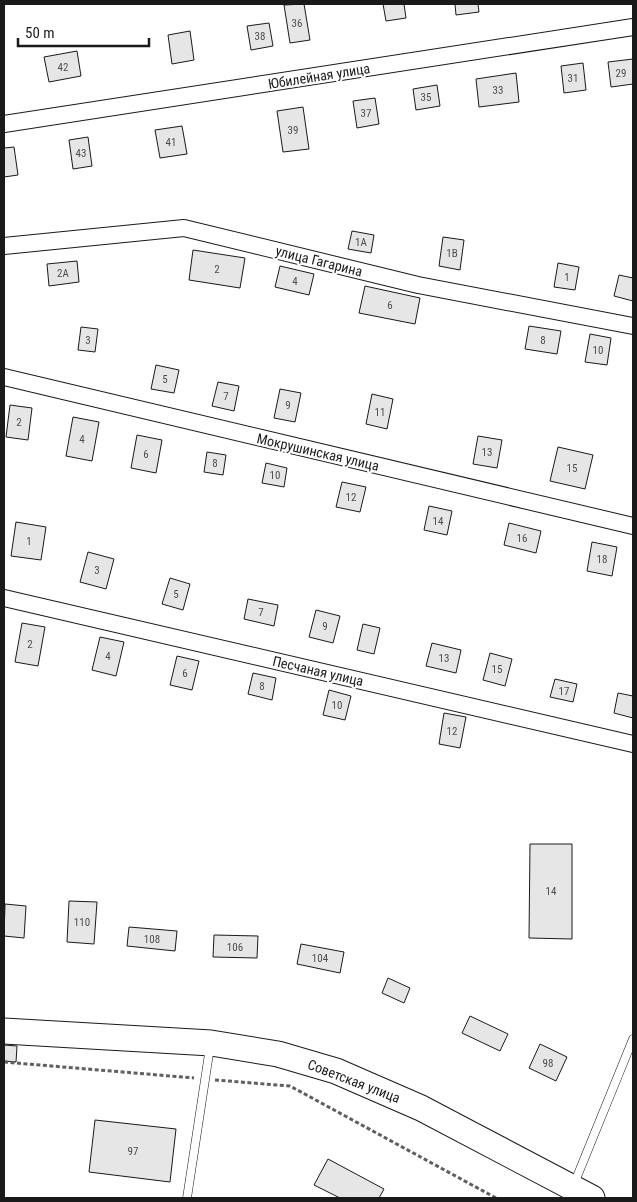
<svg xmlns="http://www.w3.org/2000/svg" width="637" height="1202" font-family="'Roboto Condensed',sans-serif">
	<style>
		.building { fill: #e6e6e6; stroke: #1a1a1a }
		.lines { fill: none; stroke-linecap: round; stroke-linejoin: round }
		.service-casing { stroke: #1a1a1a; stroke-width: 9 }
		.minor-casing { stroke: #1a1a1a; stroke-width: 18 }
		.primary-casing { stroke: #1a1a1a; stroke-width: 27 }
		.path { stroke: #5f5f5f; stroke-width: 3; stroke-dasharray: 4 2.5; stroke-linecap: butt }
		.service { stroke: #fff; stroke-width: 8 }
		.minor { stroke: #fff; stroke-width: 16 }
		.primary { stroke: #fff; stroke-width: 25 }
		.labels { text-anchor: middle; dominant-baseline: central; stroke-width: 4; stroke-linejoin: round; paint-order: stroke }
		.number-label { font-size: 11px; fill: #4d4d4d }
		.street-label { font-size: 14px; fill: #1a1a1a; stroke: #fff }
	</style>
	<rect width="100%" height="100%" fill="#fff"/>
	<path class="building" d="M304 4 310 40 290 43 284 5Z
		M383 4H404L406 18 386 21Z
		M455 4H478L479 12 456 15Z
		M269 23 273 46 251 50 247 26Z
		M190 31 194 60 172 64 168 35Z
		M77 51 81 76 49 82 44 57Z
		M633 59V84L611 87 608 62Z
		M583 63 586 90 564 93 561 66Z
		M516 73 519 102 479 107 476 79Z
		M437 85 440 106 416 110 413 89Z
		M375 98 379 124 357 128 353 101Z
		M303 107 309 149 283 152 277 111Z
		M182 126 187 154 160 158 155 130Z
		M88 137 92 166 73 169 69 140Z
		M14 147 18 175 4 177V148Z
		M352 231 374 235 371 253 348 249Z
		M443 237 464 240 460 270 439 266Z
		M193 250 245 258 240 288 189 280Z
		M77 261 79 282 49 286 47 264Z
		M558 263 579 267 575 290 554 287Z
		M280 266 314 274 309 295 275 287Z
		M619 275 633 278V301L614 296Z
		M365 286 420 298 415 324 359 313Z
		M529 326 561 331 557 354 525 349Z
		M81 327 98 329 95 352 78 350Z
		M590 334 611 338 607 365 585 362Z
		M156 365 179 370 174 393 151 389Z
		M218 382 239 386 234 411 212 406Z
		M280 389 301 393 295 422 274 418Z
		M372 394 393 399 387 429 366 424Z
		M10 405 32 408 28 440 6 437Z
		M73 417 99 422 92 461 66 456Z
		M137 435 162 440 156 473 131 468Z
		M478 436 502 440 497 468 473 464Z
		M558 447 593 455 585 489 550 481Z
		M207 452 226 455 223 475 204 472Z
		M266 463 287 468 284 487 262 483Z
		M342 482 366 487 360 512 336 507Z
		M429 506 452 511 447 535 424 530Z
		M16 522 46 527 41 560 11 556Z
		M509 523 541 531 536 553 504 545Z
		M592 542 617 547 612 576 587 571Z
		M88 552 114 559 106 589 80 582Z
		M170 578 190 584 183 610 162 604Z
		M248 599 278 605 274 626 244 619Z
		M316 610 340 616 333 643 309 637Z
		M22 623 45 627 38 666 15 662Z
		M363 624 380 628 374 654 357 650Z
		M100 637 124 642 116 676 92 670Z
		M432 643 461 650 456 673 426 666Z
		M490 653 512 659 505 686 483 680Z
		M177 656 199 661 192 690 170 685Z
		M253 673 276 678 272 700 248 694Z
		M555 679 577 684 573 702 550 697Z
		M329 690 351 696 345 720 323 715Z
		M618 693 633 696V718L614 713Z
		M444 713 466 717 460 748 439 744Z
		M530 844H572V939L529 938Z
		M69 901 97 902 94 944 67 942Z
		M5 904 26 906 24 938 4 936Z
		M129 927 177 931 175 951 127 946Z
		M214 935 258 936 257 958 213 957Z
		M301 944 344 952 340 973 297 964Z
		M388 978 410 988 404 1003 382 993Z
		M470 1016 508 1034 500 1051 462 1033Z
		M540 1044 567 1057 556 1081 529 1068Z
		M4 1045 17 1046 16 1062 4 1061Z
		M95 1120 176 1129 170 1182 89 1172Z
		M328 1159 384 1189 379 1198H340L314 1185Z"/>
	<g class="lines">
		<defs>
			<path id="service" d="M574 1184 633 1039
				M187 1198 210 1047"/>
			<path id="minor" d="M4 124 633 27
				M4 246 184 228 418 285 633 326
				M4 377 633 526
				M4 598 633 744"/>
			<path id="primary" d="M4 1031 211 1043 278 1054 336 1071 421 1108 592 1198"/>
		</defs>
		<use href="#service" class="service-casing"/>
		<use href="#minor" class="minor-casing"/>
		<use href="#primary" class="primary-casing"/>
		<path class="path" d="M4 1062 194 1078
			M215 1080 290 1086 496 1198"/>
		<use href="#service" class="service"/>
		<use href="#minor" class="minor"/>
		<use href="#primary" class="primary"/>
	</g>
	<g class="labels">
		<g class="number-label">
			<text x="297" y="23">36</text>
			<text x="260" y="36">38</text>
			<text x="63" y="67">42</text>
			<text x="621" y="73">29</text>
			<text x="573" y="78">31</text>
			<text x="498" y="90">33</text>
			<text x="426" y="97">35</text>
			<text x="366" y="113">37</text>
			<text x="293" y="130">39</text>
			<text x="171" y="142">41</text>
			<text x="81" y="153">43</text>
			<text x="361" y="242">1А</text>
			<text x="452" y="253">1В</text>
			<text x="217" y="269">2</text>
			<text x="63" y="273">2А</text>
			<text x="567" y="277">1</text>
			<text x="295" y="281">4</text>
			<text x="390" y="305">6</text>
			<text x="88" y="340">3</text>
			<text x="543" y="340">8</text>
			<text x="598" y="350">10</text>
			<text x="165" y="379">5</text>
			<text x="226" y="396">7</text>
			<text x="288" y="405">9</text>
			<text x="380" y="412">11</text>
			<text x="19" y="422">2</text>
			<text x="82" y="439">4</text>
			<text x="487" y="452">13</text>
			<text x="146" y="454">6</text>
			<text x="215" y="463">8</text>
			<text x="572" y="468">15</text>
			<text x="275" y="475">10</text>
			<text x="351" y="497">12</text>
			<text x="438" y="521">14</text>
			<text x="522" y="538">16</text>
			<text x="29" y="541">1</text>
			<text x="602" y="559">18</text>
			<text x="97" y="570">3</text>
			<text x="176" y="594">5</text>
			<text x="261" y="612">7</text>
			<text x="325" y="626">9</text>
			<text x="30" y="644">2</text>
			<text x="108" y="656">4</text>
			<text x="444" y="658">13</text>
			<text x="497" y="669">15</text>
			<text x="185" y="673">6</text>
			<text x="262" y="686">8</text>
			<text x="564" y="691">17</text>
			<text x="337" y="705">10</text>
			<text x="452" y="731">12</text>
			<text x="551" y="891">14</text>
			<text x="82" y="922">110</text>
			<text x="152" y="939">108</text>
			<text x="235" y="947">106</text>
			<text x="320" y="958">104</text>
			<text x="548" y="1063">98</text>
			<text x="133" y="1151">97</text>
		</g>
		<g class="street-label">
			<text transform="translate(319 76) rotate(-9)">Юбилейная улица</text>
			<text transform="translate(319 261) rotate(14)">улица Гагарина</text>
			<text transform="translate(318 452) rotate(13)">Мокрушинская улица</text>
			<text transform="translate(318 671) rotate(13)">Песчаная улица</text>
			<text transform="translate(354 1081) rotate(21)">Советская улица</text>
		</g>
	</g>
	<rect width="637" height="1202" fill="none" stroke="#1a1a1a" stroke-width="10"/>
	<path d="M18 38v8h131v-8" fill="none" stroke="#1a1a1a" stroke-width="2.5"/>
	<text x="25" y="38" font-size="15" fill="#1a1a1a" stroke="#ffffff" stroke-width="4" paint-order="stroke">50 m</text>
</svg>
